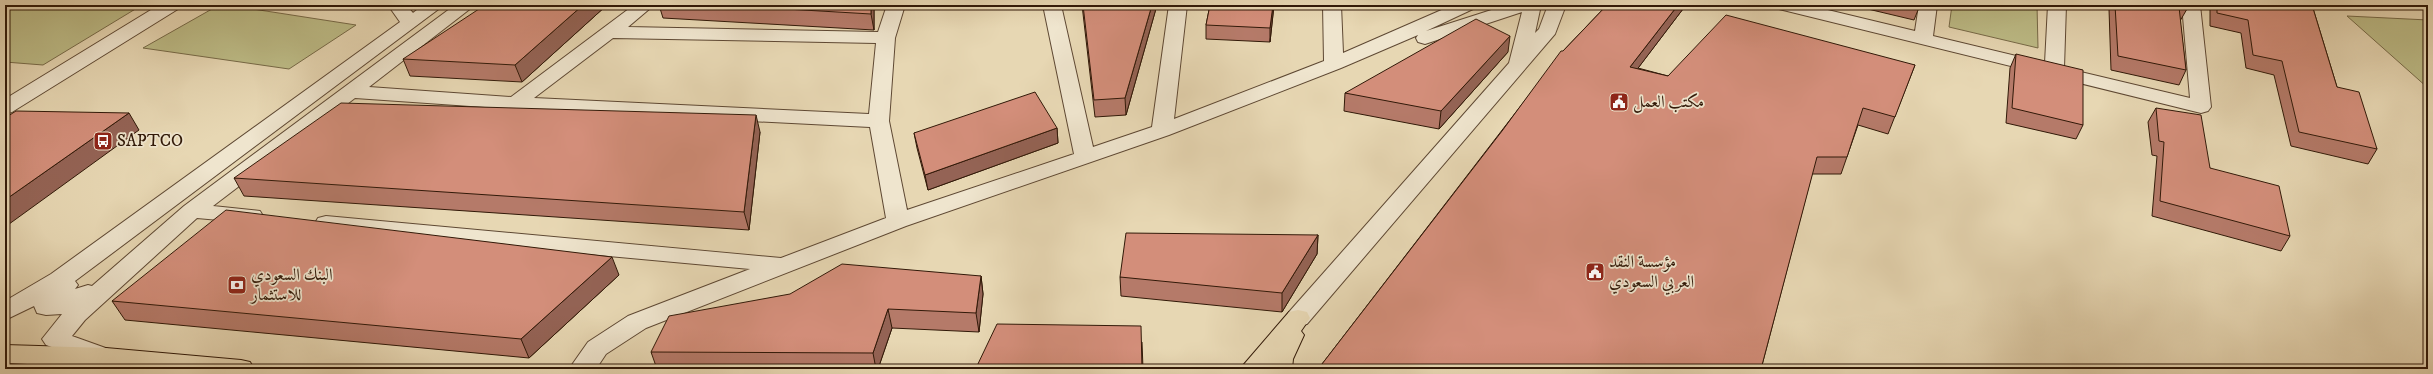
<svg xmlns="http://www.w3.org/2000/svg" width="2433" height="374" font-family="'IM FELL DW Pica',Amiri,serif">
	<style>
		.green { fill: #bdbc87; stroke: #776a48 }
		.lines { fill: none; stroke-linecap: round; stroke-linejoin: round }
		.minor-casing { stroke: #5e4833; stroke-width: 2 }
		.major-casing { stroke: #311908; stroke-width: 2 }
		.highway-casing { stroke: #311908; stroke-width: 2 }
		.minor { fill: #efe5ce; fill-rule: evenodd }
		.major { fill: #e7d7b3; fill-rule: evenodd }
		.highway { fill: #e7d7b3; fill-rule: evenodd }
		.wall { fill: #b57a69; stroke: #311908 }
		.shaded-wall { fill: #946355; stroke: #311908 }
		.building { fill: #d38e7a; stroke: #311908 }
		.labels { text-anchor: middle; dominant-baseline: central; stroke-width: 3.5; stroke-linejoin: round; paint-order: stroke }
		.poi-label { font-size: 17px; fill: #311908; stroke: #efe5ce; text-anchor: start }
	</style>
	<rect width="100%" height="100%" fill="#e7d7b3"/>
	<filter id="stains"><feTurbulence type="fractalNoise" baseFrequency=".005" numOctaves="4"/><feColorMatrix values="0 0 0 0 .2 0 0 0 0 .09 0 0 0 0 .02 0 0 0 .5 -.17"/></filter>
	<radialGradient id="worn" r=".72"><stop offset=".6" stop-color="#630" stop-opacity="0"/><stop offset="1" stop-color="#630" stop-opacity=".3"/></radialGradient>
	<path class="green" d="M5 5H142L43 65 5 62Z
		M219 5H227L356 25 289 69 143 48Z
		M1952 5H2037L2038 48 1949 27Z
		M2347 16 2428 20V88Z"/>
	<g class="lines">
		<defs>
			<path id="minor" d="M159 5H181L178 9 12 112 5 114V99Z
				M388 5H406L413 13 423 5H444L75 281 78 285 75 289 88 285 92 286 184 206 455 5H475L369 87 511 97 634 5H654L628 27 878 32 887 5H905L895 38 889 121 907 210 1074 154 1043 5H1061L1093 147 1152 127 1169 5H1187L1174 119 1324 61 1323 5H1341L1343 53 1453 5H1476L1473 9 1426 31 1507 5H1541L1535 33 1539 29 1548 5H1566L1555 34 1307 324 1298 326 1289 324 1286 318 1289 312 1509 63 1522 12 1425 44 1418 42 1416 38 1418 35 1341 68 1169 135 906 226 646 328 606 354 596 369H569L588 342 628 316 750 269 326 230 318 228 315 223 318 218 326 216 781 258 886 218 870 127 515 109 355 98 213 206 260 211 263 216 260 221 252 223 197 218 85 320 72 336 114 351 118 357 114 363 105 366 46 345 42 339 62 314 46 315 37 313 34 306 5 320V301L51 274 400 22ZM613 38 876 43 869 114 534 98Z
				M1776 5H1807L1915 31 1919 5H1937L1933 36 2045 63 2048 5H2066L2064 68 2190 98 2182 5H2200L2211 107 2208 111 2201 113 1779 9Z"/>
			<path id="major" d="M1298 310 1307 312 1310 318 1301 331 1304 335 1293 359 1292 369H1240L1289 312Z"/>
			<path id="highway" d="M5 345 106 348 241 360 250 362 254 369H138L5 363Z"/>
		</defs>
		<use href="#minor" class="minor-casing"/>
		<use href="#major" class="major-casing"/>
		<use href="#highway" class="highway-casing"/>
		<use href="#minor" class="minor"/>
		<use href="#major" class="major"/>
		<use href="#highway" class="highway"/>
	</g>
	<path class="wall" d="M607 5 522 82 410 76 403 59Z
		M659 5H874V30L663 18Z
		M1082 5H1157L1126 115 1095 117Z
		M1210 5H1274L1270 42 1206 39V25Z
		M1607 5H1686L1638 68 1668 76 1915 65 1888 134 1858 125 1841 174H1812L1761 369H1322V364L1563 51Z
		M1851 5H1920L1914 20Z
		M2084 5H2186L2187 9 2180 21 2186 70 2179 85 2111 70 2109 9Z
		M2210 5H2312L2337 87 2377 149 2368 164 2291 146 2274 75 2246 68 2241 33 2210 26Z
		M1508 52 1439 129 1344 111 1345 93Z
		M2016 54 2083 125 2076 139 2006 123 2010 68Z
		M2156 108 2210 168 2290 236 2281 251 2152 216 2157 156 2152 155 2148 122Z
		M1057 128 1058 143 928 190 917 148 914 133Z
		M760 132 749 230 244 196 234 178Z
		M1318 235 1317 254 1282 312 1121 296 1120 277Z
		M619 275 529 358 125 320 112 301Z
		M981 276 983 294 979 332 892 328 878 369H657L651 352Z
		M1142 342 1143 369H976V368Z"/>
	<path class="shaded-wall" d="M583 5H607L522 82 515 65Z
		M871 5H874V30L871 14Z
		M1152 5H1157L1126 115 1125 98Z
		M1273 5H1274L1270 42V28Z
		M1678 5H1686L1626 84 1630 67Z
		M1510 36 1508 52 1439 129 1441 111Z
		M129 113 139 130 5 227V200Z
		M756 115 760 132 749 230 744 212Z
		M1057 128 1058 143 928 190 925 175Z
		M1318 235 1317 254 1282 312V293Z
		M612 257 619 275 529 358 521 339Z
		M981 276 983 294 979 332 976 313Z
		M888 309 892 328 878 369H876L873 353Z"/>
	<path class="building" d="M485 5H583L515 65 403 59Z
		M718 5H871V14Z
		M1083 5H1152L1125 98 1094 100Z
		M1210 5H1273L1270 28 1206 25Z
		M1607 5H1678L1630 67 1668 76 1726 15 1915 65 1895 117 1863 108 1847 157H1817L1761 369H1328L1322 364 1502 131 1561 51H1563Z
		M2115 5H2186L2187 9 2179 7 2186 70 2118 56Z
		M2217 5H2312L2337 87 2359 92 2377 149 2299 132 2282 61 2253 55 2248 20 2217 13Z
		M1476 19 1510 36 1441 111 1345 93Z
		M2016 54 2083 70V125L2012 108Z
		M1035 92 1057 128 925 175 914 133Z
		M341 103 756 115 744 212 234 178Z
		M2156 108 2201 115 2210 168 2279 186 2290 236 2160 201 2164 142 2159 141Z
		M16 111 129 113 5 200V118Z
		M226 210 612 257 521 339 112 301Z
		M1126 233 1318 235 1282 293 1120 277Z
		M842 264 981 276 976 313 888 309 873 353 651 352 669 316 790 294Z
		M997 324 1141 326 1142 369H997L976 368Z"/>
	<defs>
		<symbol id="civic-square" viewBox="-11 -11 22 22"><rect x="-9" y="-9" width="18" height="18" rx="4" fill="#8f2418" stroke="#efe5ce"/><path d="M-.6-6.5H3V-4.5H.6V-3L4-1V1h2V6H-6V1h2V-1L-.6-3ZM-1.2 2.5V6h2.4V2.5Z" fill="#fff"/></symbol>
		<symbol id="bus-square" viewBox="-11 -11 22 22"><rect x="-9" y="-9" width="18" height="18" rx="4" fill="#8f2418" stroke="#efe5ce"/><path d="M-5-6H5V4H4V6H2V4H-2V6H-4V4H-5ZM-3.5-4V0h7V-4ZM-3.5 1.2v1.5H-2V1.2ZM2 1.2v1.5H3.5V1.2Z" fill="#fff"/></symbol>
		<symbol id="bank-square" viewBox="-11 -11 22 22"><rect x="-9" y="-9" width="18" height="18" rx="4" fill="#8f2418" stroke="#efe5ce"/><path d="M-6-4H6V4H-6ZM0-2.3a2.3 2.3 0 1 0 0 4.6a2.3 2.3 0 1 0 0-4.6Z" fill="#fff"/></symbol>
	</defs>
	<g fill-rule="evenodd">
		<use href="#civic-square" x="1608" y="91" width="22" height="22"/>
		<use href="#bus-square" x="92" y="130" width="22" height="22"/>
		<use href="#civic-square" x="1584" y="261" width="22" height="22"/>
		<use href="#bank-square" x="226" y="274" width="22" height="22"/>
	</g>
	<g class="labels">
		<g class="poi-label">
			<text x="1633" y="102">مكتب العمل</text>
			<text x="117" y="141">SAPTCO</text>
			<text x="1609" y="262">مؤسسة النقد<tspan x="1609" dy="20">العربي السعودي</tspan></text>
			<text x="251" y="275">البنك السعودي<tspan x="251" dy="20">للاستثمار</tspan></text>
		</g>
	</g>
	<rect width="2433" height="374" fill="none" stroke="#e7d7b3" stroke-width="20"/>
	<rect x="6" y="6" width="2421" height="362" fill="none" stroke="#311908" stroke-width="2"/>
	<rect x="10" y="10" width="2413" height="354" fill="none" stroke="#311908"/>
	<rect width="100%" height="100%" filter="url(#stains)"/>
	<rect width="100%" height="100%" fill="url(#worn)"/>
</svg>
